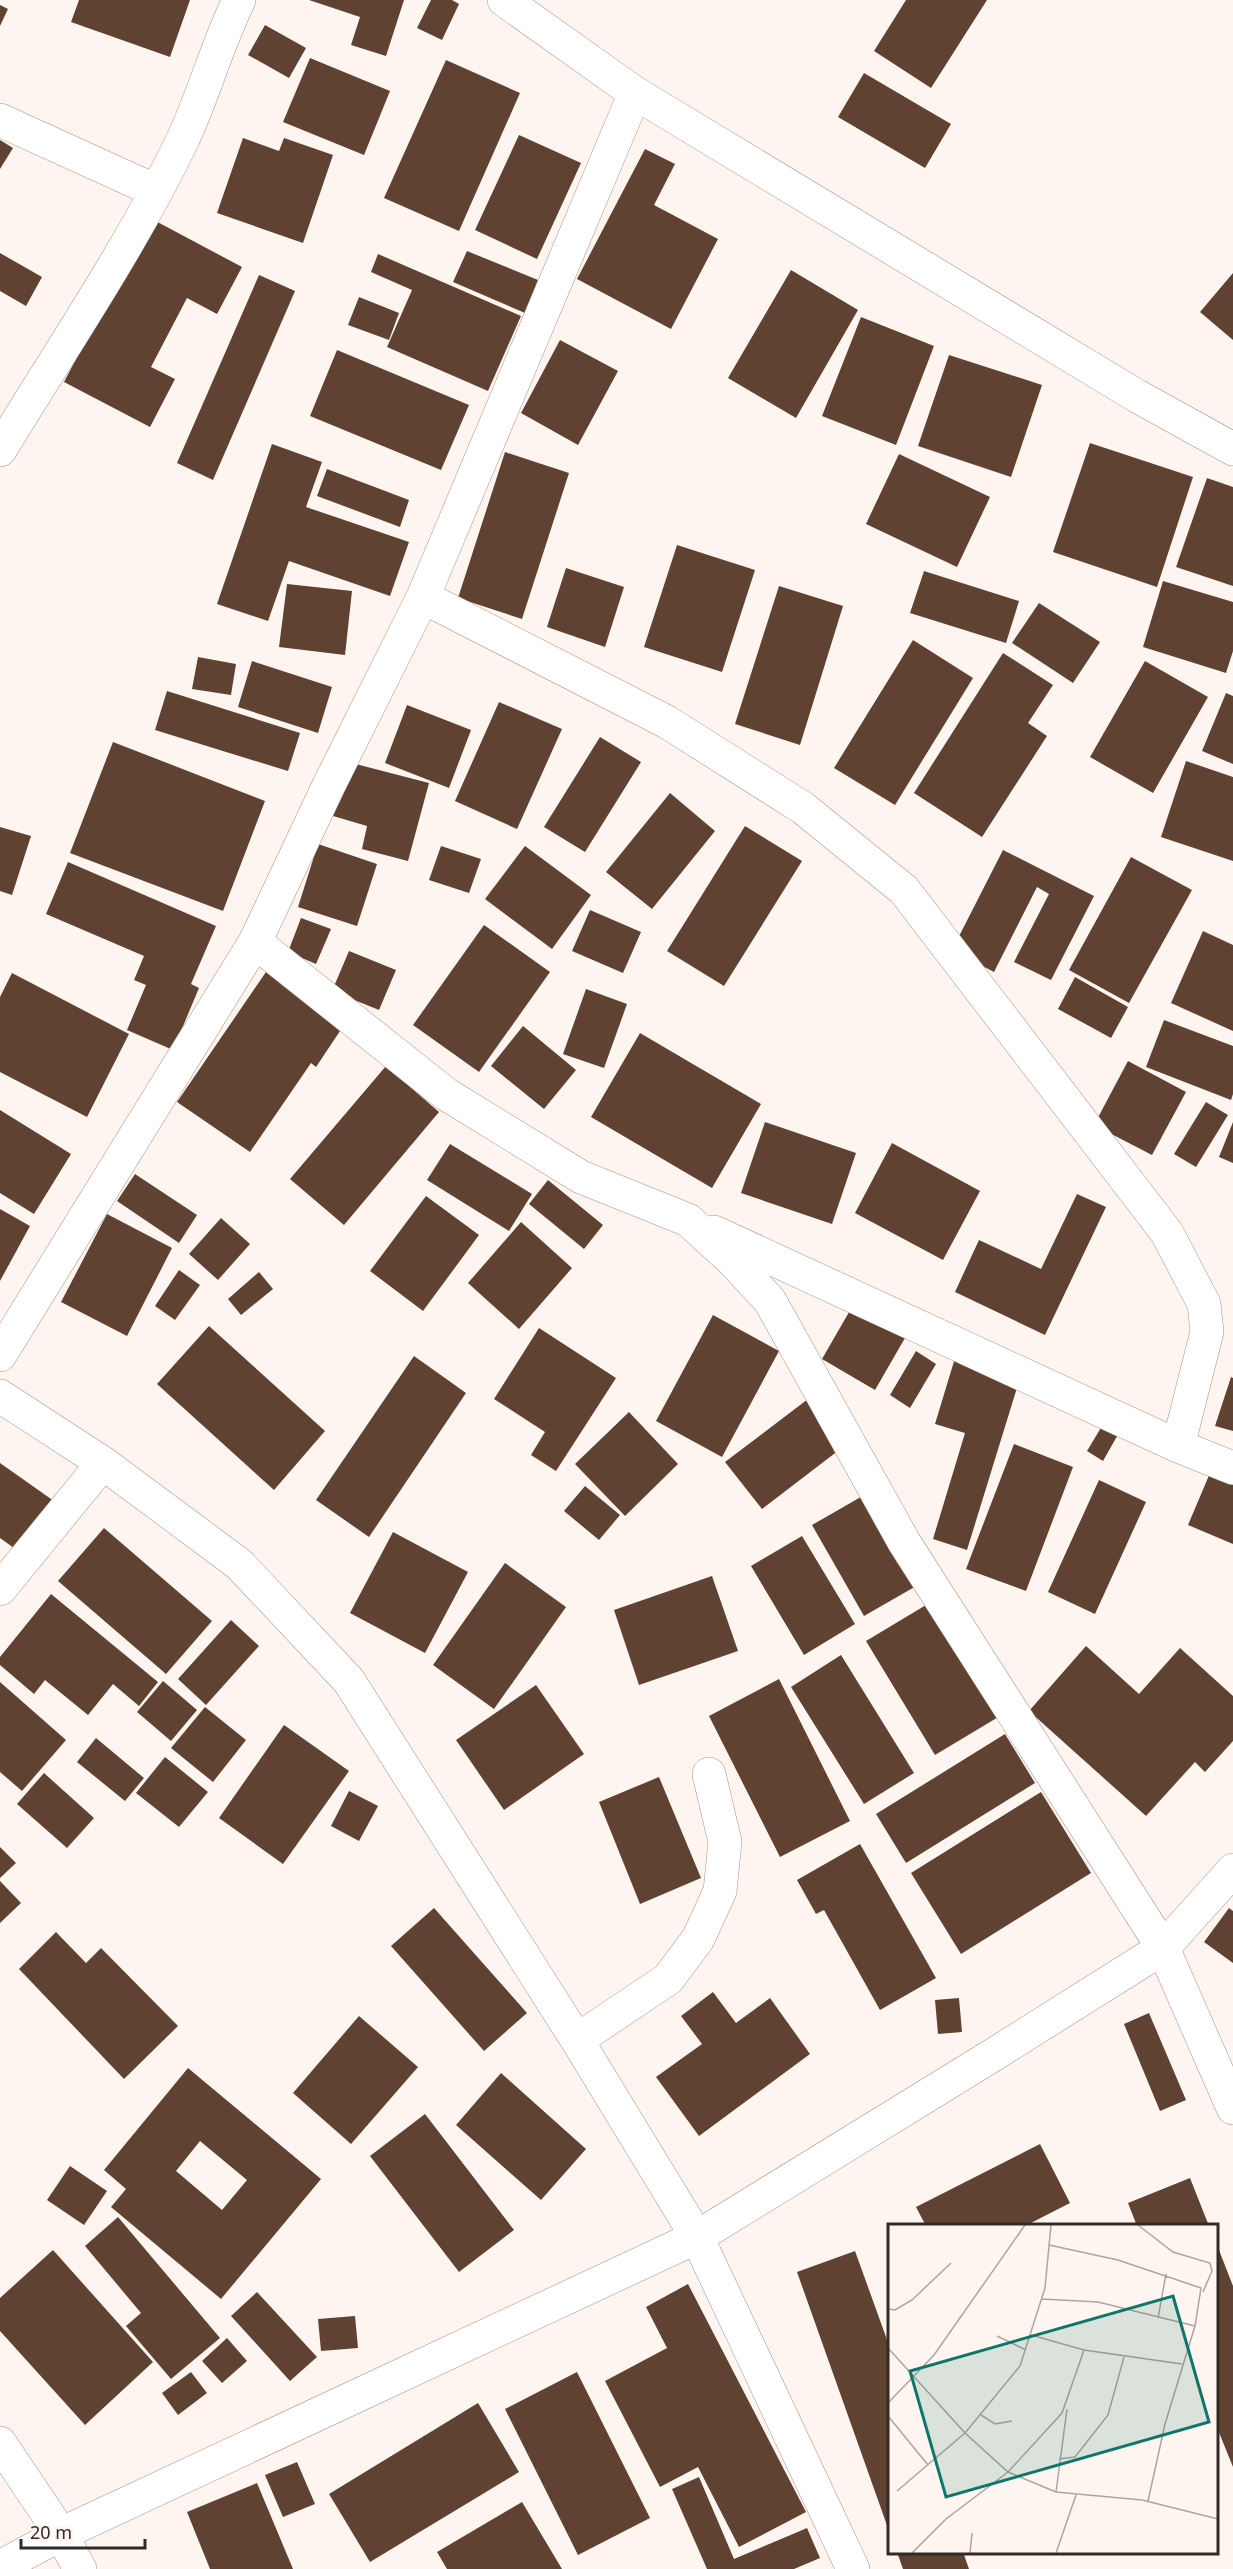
<svg xmlns="http://www.w3.org/2000/svg" width="1233" height="2569" font-family="'Noto Sans',sans-serif">
	<style>
		.building { fill: #5f4231; fill-rule: evenodd }
		.lines { fill: none; stroke-linecap: round; stroke-linejoin: round }
		.minor-casing { stroke: #a89387; stroke-width: 34 }
		.tertiary-casing { stroke: #a89387; stroke-width: 34 }
		.minor { stroke: #fff; stroke-width: 33 }
		.tertiary { stroke: #fff; stroke-width: 33 }
		.inset-road { fill: none; stroke: #ada49f; stroke-width: 1.5 }
		.view { fill: #0f766e; fill-opacity: 0.15; stroke: #0f766e; stroke-width: 3 }
		.inset-edge { fill: none; stroke: #332a26; stroke-width: 3 }
	</style>
	<rect width="100%" height="100%" fill="#fff5f0"/>
	<path class="building" d="M79 0H190L170 57 71 22Z
		M309 0H404L386 56 351 45 360 17Z
		M431 0H452L459 4 442 40 417 28Z
		M906 0H987L931 88 874 51Z
		M0 5 8 9 0 26Z
		M265 25 306 48 289 78 248 55Z
		M310 58 390 91 364 155 283 122Z
		M446 60 520 93 459 231 384 198Z
		M864 73 951 124 925 168 838 117Z
		M519 135 581 163 537 259 475 230Z
		M243 138 279 151 284 138 333 155 303 243 217 213Z
		M0 140 13 148 0 169Z
		M645 149 675 164 654 205 718 239 671 329 577 279Z
		M150 218 242 267 217 314 187 298 151 367 175 379 150 427 64 382Z
		M467 251 538 280 525 313 453 282Z
		M0 253 42 277 26 306 0 291Z
		M378 254 521 316 488 391 387 347 412 290 371 272Z
		M791 270 858 310 796 418 728 378Z
		M1233 273V340L1200 312Z
		M259 275 295 291 213 480 177 463Z
		M359 297 399 313 389 340 348 325Z
		M861 317 934 346 896 445 822 416Z
		M560 340 618 371 578 445 521 413Z
		M337 350 469 405 441 470 310 416Z
		M949 355 1042 385 1011 477 918 446Z
		M1090 443 1193 477 1157 587 1053 552Z
		M272 444 322 462 306 507 409 542 390 596 289 561 268 621 217 604Z
		M505 452 569 473 522 619 458 598Z
		M899 454 990 497 957 567 866 524Z
		M327 469 409 500 400 527 317 496Z
		M1207 478 1233 487V586L1176 567Z
		M677 545 755 570 722 672 644 647Z
		M566 568 624 587 605 647 547 627Z
		M924 571 1019 601 1006 643 910 613Z
		M1163 581 1233 602V651L1226 673 1143 647Z
		M287 584 352 591 345 655 279 647Z
		M779 586 843 606 800 745 735 724Z
		M1039 603 1100 642 1073 683 1012 643Z
		M913 640 973 678 895 805 834 768Z
		M1003 653 1053 685 1028 723 1047 736 982 837 914 793Z
		M198 657 236 664 231 695 192 689Z
		M252 661 332 687 318 733 238 707Z
		M1145 661 1208 697 1153 793 1090 757Z
		M167 691 300 733 288 771 155 730Z
		M1226 693 1233 696V764L1202 751Z
		M499 702 562 729 517 829 455 801Z
		M407 705 471 730 449 788 385 763Z
		M600 737 641 762 585 852 544 827Z
		M113 742 265 801 223 911 70 853Z
		M1186 761 1233 777V861L1161 837Z
		M348 762 429 783 408 861 362 849 367 826 333 816Z
		M670 793 715 831 652 909 606 872Z
		M745 826 802 861 724 986 667 951Z
		M0 827 31 836 12 895 0 891Z
		M318 844 377 864 357 926 298 907Z
		M441 846 481 859 469 893 429 880Z
		M525 846 591 895 552 949 485 899Z
		M1003 850 1094 896 1051 980 1014 962 1049 894 1037 887 994 972 952 950Z
		M1131 857 1192 890 1129 1003 1069 970Z
		M68 862 216 926 191 984 199 988 173 1050 127 1030 146 985 134 980 144 956 46 914Z
		M590 910 641 932 623 973 572 951Z
		M301 918 331 929 316 964 288 952Z
		M484 925 550 972 479 1072 413 1025Z
		M1203 931 1233 945V1031L1171 1003Z
		M349 951 396 970 379 1010 332 991Z
		M266 972 344 1025 316 1067 311 1063 250 1152 177 1102Z
		M12 973 129 1034 87 1117 0 1072V997Z
		M1075 977 1128 1007 1111 1038 1058 1009Z
		M586 989 627 1004 604 1068 563 1054Z
		M1164 1020 1233 1046V1094L1231 1100 1146 1067Z
		M523 1026 576 1070 544 1109 491 1066Z
		M640 1033 761 1104 712 1188 591 1117Z
		M1128 1061 1186 1092 1152 1155 1094 1125Z
		M386 1066 439 1112 344 1225 290 1179Z
		M1206 1102 1228 1115 1196 1167 1174 1154Z
		M0 1110 71 1154 34 1214 0 1193Z
		M765 1122 856 1153 832 1224 741 1193Z
		M1233 1122V1163L1219 1157Z
		M892 1143 980 1191 943 1260 855 1213Z
		M450 1144 532 1194 509 1231 427 1180Z
		M135 1174 197 1215 179 1243 117 1201Z
		M548 1180 603 1225 584 1249 529 1204Z
		M1077 1194 1106 1207 1045 1335 955 1292 979 1240 1041 1269Z
		M426 1196 479 1235 423 1311 370 1271Z
		M0 1209 30 1226 0 1281Z
		M107 1214 172 1248 127 1336 61 1302Z
		M221 1218 250 1244 218 1280 189 1254Z
		M521 1222 572 1268 519 1329 468 1283Z
		M179 1270 200 1285 175 1320 155 1306Z
		M259 1272 273 1289 241 1315 228 1299Z
		M856 1300 909 1331 875 1390 822 1359Z
		M713 1315 779 1351 722 1457 656 1421Z
		M209 1326 325 1431 274 1490 157 1384Z
		M539 1328 616 1378 556 1471 531 1455 545 1432 494 1399Z
		M916 1351 936 1364 910 1408 890 1395Z
		M414 1356 466 1393 369 1537 316 1500Z
		M955 1358 1020 1378 967 1550 933 1539 965 1433 935 1424Z
		M1231 1377 1233 1378V1431L1215 1426Z
		M808 1399 843 1447 762 1509 725 1462Z
		M629 1412 678 1464 625 1516 575 1464Z
		M1105 1421 1120 1431 1103 1461 1087 1451Z
		M1014 1444 1073 1467 1026 1591 966 1569Z
		M0 1463 61 1506 25 1556 0 1538Z
		M1210 1473 1233 1483V1544L1188 1525Z
		M1099 1480 1146 1502 1095 1614 1048 1592Z
		M585 1486 620 1515 599 1540 564 1511Z
		M866 1494 918 1585 864 1616 812 1525Z
		M104 1528 212 1621 166 1674 58 1581Z
		M393 1532 468 1572 425 1653 350 1613Z
		M802 1536 855 1624 804 1655 751 1566Z
		M505 1563 566 1607 494 1709 433 1665Z
		M712 1576 738 1651 639 1685 614 1610Z
		M51 1594 158 1682 139 1706 113 1684 88 1715 45 1680 34 1694 0 1665V1657Z
		M931 1602 1000 1716 935 1755 866 1641Z
		M231 1620 259 1646 206 1705 178 1679Z
		M1086 1646 1139 1694 1180 1648 1233 1696V1741L1205 1772 1195 1762 1146 1816 1029 1711Z
		M841 1655 914 1773 864 1804 791 1687Z
		M779 1679 850 1821 780 1857 709 1716Z
		M163 1681 197 1710 171 1741 137 1712Z
		M0 1682 66 1740 22 1791 0 1772Z
		M536 1685 584 1754 504 1810 456 1740Z
		M205 1707 246 1740 213 1782 171 1748Z
		M284 1725 349 1771 283 1864 219 1818Z
		M1005 1734 1035 1783 906 1863 876 1814Z
		M96 1738 144 1778 125 1801 77 1762Z
		M165 1757 208 1792 179 1827 136 1793Z
		M44 1773 94 1818 67 1848 17 1804Z
		M659 1777 701 1878 640 1904 599 1802Z
		M349 1791 378 1806 359 1841 331 1826Z
		M1041 1792 1091 1873 961 1954 911 1873Z
		M860 1844 936 1978 880 2010 824 1910 816 1914 797 1880Z
		M0 1847 16 1863 0 1878Z
		M0 1881 21 1903 0 1923Z
		M434 1908 527 2013 484 2051 391 1946Z
		M1229 1908 1233 1911V1963L1204 1942Z
		M56 1932 86 1963 101 1948 178 2026 124 2079 19 1969Z
		M713 1992 736 2023 770 1998 810 2054 699 2136 656 2077 702 2044 681 2016Z
		M959 1998 962 2032 938 2034 935 2000Z
		M1149 2013 1186 2100 1160 2111 1124 2024Z
		M359 2016 418 2067 351 2144 293 2093Z
		M188 2068 321 2179 221 2299 111 2207 126 2189 104 2170ZM200 2141 247 2180 222 2210 176 2171Z
		M501 2073 586 2149 541 2200 456 2125Z
		M425 2114 514 2230 459 2272 370 2156Z
		M1040 2144 1070 2203 1025 2226H926L916 2207Z
		M70 2166 107 2191 84 2225 47 2200Z
		M1190 2178 1209 2226H1137L1128 2203Z
		M118 2217 220 2338 171 2379 126 2326 141 2313 85 2246Z
		M1217 2245 1233 2286V2467L1216 2425Z
		M53 2250 153 2362 85 2425 0 2331V2298Z
		M855 2251 890 2348 889 2531 797 2272Z
		M688 2284 806 2512 739 2547 698 2467 660 2487 605 2381 667 2348 646 2307Z
		M257 2292 317 2357 290 2381 231 2316Z
		M355 2316 358 2348 321 2351 318 2319Z
		M227 2338 247 2361 222 2383 202 2361Z
		M191 2372 207 2393 178 2415 162 2393Z
		M577 2372 650 2518 578 2555 505 2409Z
		M478 2403 519 2472 370 2562 329 2494Z
		M297 2462 315 2504 283 2517 265 2475Z
		M699 2477 734 2559 807 2528 820 2558 794 2569H707L672 2489Z
		M257 2483 293 2569H210L187 2512Z
		M522 2502 562 2569H447L437 2552Z
		M897 2552H963L969 2569H903Z"/>
	<g class="lines">
		<defs>
			<path id="minor" d="M504 0 635 93 1137 396 1233 449
				M0 120 156 191
				M0 450C62 348 131 247 183 139 204 94 217 45 239 0
				M423 597 667 722 803 808 904 890 1167 1233 1204 1304 1207 1332 1178 1446
				M255 942 446 1094 581 1177 688 1220 732 1260 770 1301 904 1542 1163 1948 1233 2108
				M714 1232 1178 1446 1233 1468
				M0 1355 255 942 329 785 423 597 635 93
				M0 1396 103 1463 239 1564 349 1681 577 2040 697 2237 853 2569
				M0 1589 103 1463
				M577 2040 668 1979 698 1939 720 1891 725 1842 709 1774
				M0 2443 61 2534 80 2569"/>
			<path id="tertiary" d="M0 2567 61 2534 697 2237 993 2055 1163 1948 1233 1870"/>
		</defs>
		<use href="#minor" class="minor-casing"/>
		<use href="#tertiary" class="tertiary-casing"/>
		<use href="#minor" class="minor"/>
		<use href="#tertiary" class="tertiary"/>
	</g>
	<g transform="translate(888 2224)">
		<rect width="330" height="330" fill="#fff5f0"/>
		<path class="inset-road" d="M250 1 285 28 322 39 324 47 315 68M161 21 230 36 313 64 307 102 277 200 260 277M154 75 210 78 307 102M0 85 7 86 24 76 63 39M270 94 278 50M143 111 196 126 294 140M109 112 138 126M0 124 77 209 120 248 168 268 254 276 330 295M0 179 46 131 137 1M93 191 107 200 124 197M0 192 40 241M171 235 187 233 220 191 236 133M9 267 77 209 132 142 157 64 163 1M168 268 179 185M24 329 58 295 120 248 174 189 196 126M82 329 84 309M168 329 188 271"/>
		<path class="view" d="M285 72 321 198 58 273 22 147Z"/>
		<rect width="330" height="330" class="inset-edge"/>
	</g>
	<path d="M21 2539v9h124v-9" fill="none" stroke="#332a26" stroke-width="3"/>
	<text x="30" y="2539" font-size="18" fill="#332a26" stroke="#fff5f0" stroke-width="4.5" paint-order="stroke">20 m</text>
</svg>
